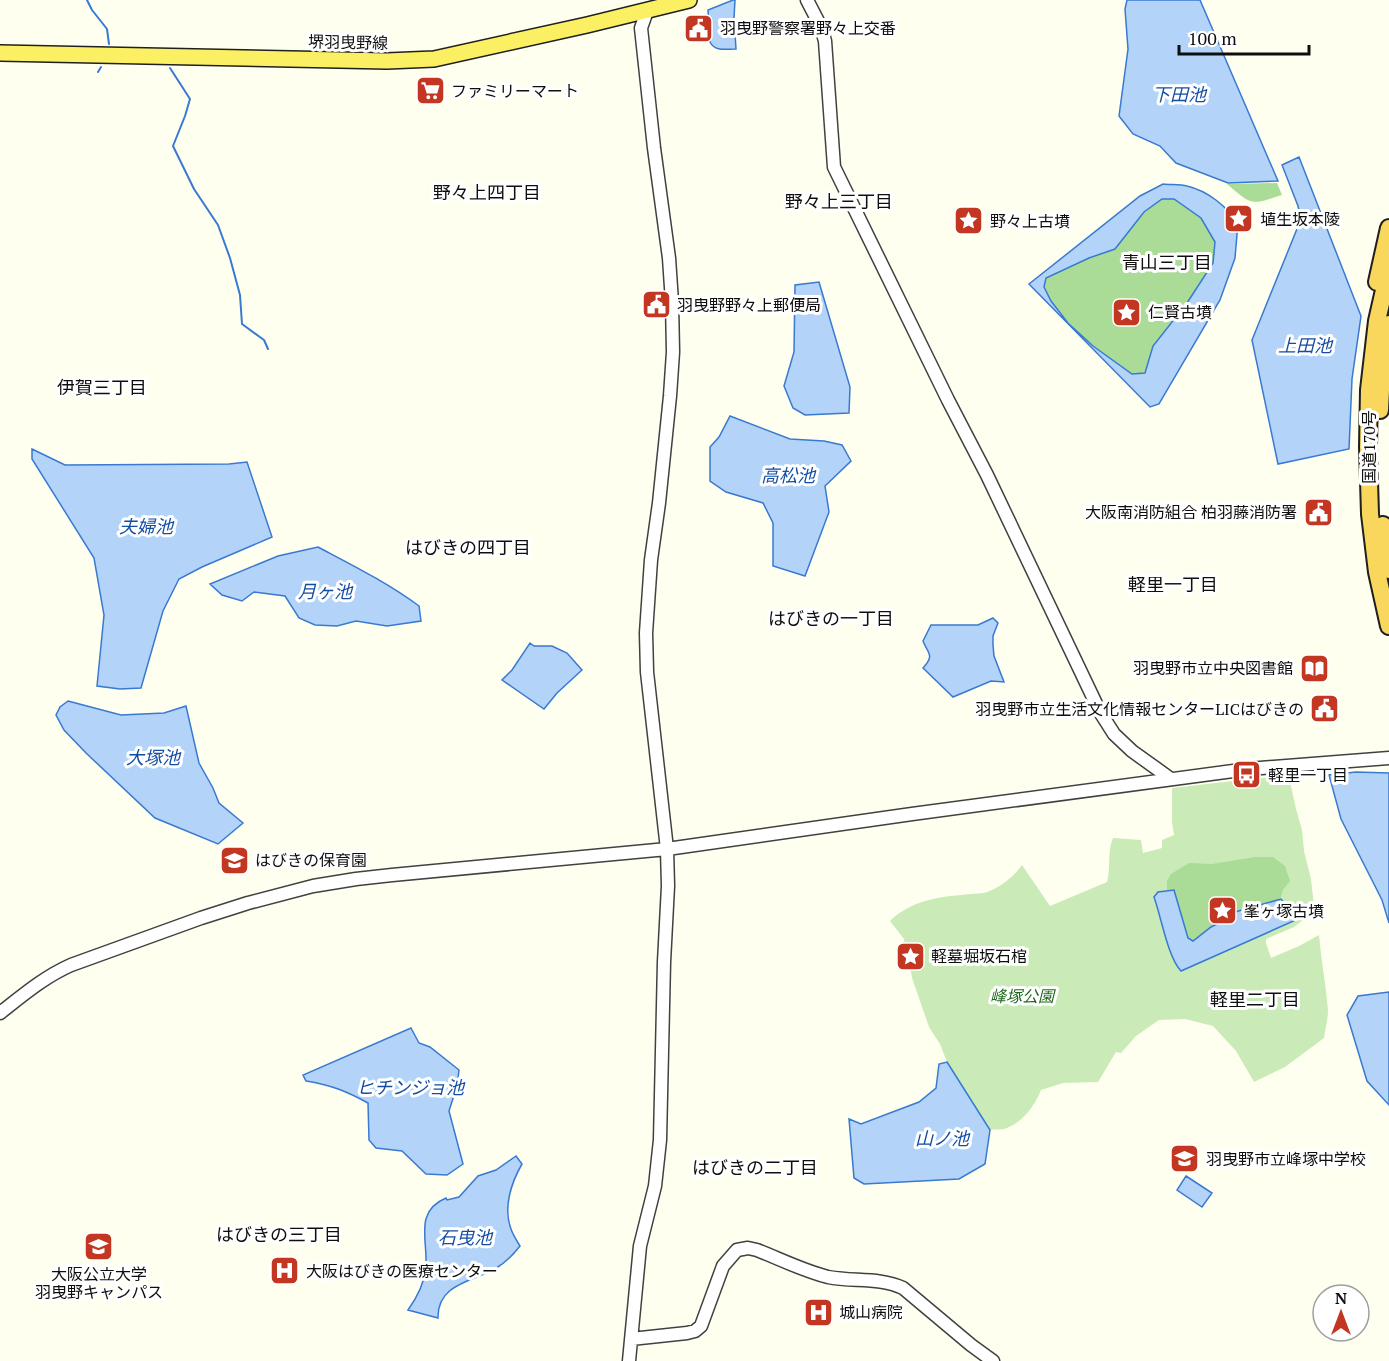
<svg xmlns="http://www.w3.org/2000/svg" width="1389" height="1361" font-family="'PT Serif','Noto Sans JP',serif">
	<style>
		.green { fill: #caebb8 }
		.forest { fill: #aadc97 }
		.water { fill: #b3d3f8; stroke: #387ad1; stroke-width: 1.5; fill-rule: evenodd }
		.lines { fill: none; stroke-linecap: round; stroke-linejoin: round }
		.stream { stroke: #387ad1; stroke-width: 2 }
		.tertiary-casing { stroke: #414141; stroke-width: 15 }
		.primary-casing { stroke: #1f1f1f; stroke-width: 18 }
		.trunk-casing { stroke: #1f1f1f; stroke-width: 20 }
		.tertiary { stroke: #fff; stroke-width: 12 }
		.primary { stroke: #fbf063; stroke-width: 15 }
		.trunk { stroke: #f9d65c; stroke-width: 16 }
		.labels { text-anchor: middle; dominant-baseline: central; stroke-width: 6; stroke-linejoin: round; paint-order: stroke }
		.poi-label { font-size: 16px; fill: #0e0e0e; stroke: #fff; text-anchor: start }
		.street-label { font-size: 16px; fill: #0e0e0e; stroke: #fff }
		.park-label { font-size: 16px; font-style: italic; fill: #20681d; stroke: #fff }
		.water-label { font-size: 18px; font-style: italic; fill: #144da4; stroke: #fff }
		.neighbourhood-label { font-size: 18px; fill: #0e0e0e; stroke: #fff }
	</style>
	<rect width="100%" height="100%" fill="#fffff0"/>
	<path class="green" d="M1289 777 1296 809 1302 830 1304 851 1311 879 1315 915 1307 917 1294 927 1266 939V943L1271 958 1299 946 1319 935C1321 960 1326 985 1328 1010 1328 1019 1325 1030 1324 1038L1285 1067 1254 1082 1236 1051 1213 1026 1185 1019 1159 1020 1136 1036 1121 1053 1116 1052 1098 1082 1063 1083 1041 1090C1035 1105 1022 1124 1004 1129 1000 1130 994 1129 990 1130L947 1062 940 1044 929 1027 912 978 908 953 905 947 904 939 890 921C915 896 951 896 984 893 998 889 1014 877 1022 865L1050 906 1107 882C1111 868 1107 852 1113 838L1141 840 1143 853 1162 848V840L1174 835 1172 822V788L1259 778Z"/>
	<path class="forest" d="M1277 183 1282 195C1250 205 1253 206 1227 184Z
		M1162 199H1174L1201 218 1215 242 1213 263 1187 303 1153 346 1145 373 1132 374 1093 346 1069 323 1051 301 1044 287 1046 278 1089 258 1115 249 1144 212Z
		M1255 857H1273L1285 866 1290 881 1283 890 1278 905 1182 949 1167 889V881L1171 874 1189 863 1212 864Z"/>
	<path class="water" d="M733 0H735L734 18 736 49C726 49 715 52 710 42L708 10Z
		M1127 0H1200L1278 181 1228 183 1176 163 1160 146 1133 134 1119 116 1128 49 1125 9Z
		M1299 157 1361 316 1352 379 1349 449 1278 464 1252 340 1301 219 1298 206 1282 165Z
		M1163 184C1170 185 1180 184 1187 186 1208 191 1226 206 1238 223L1235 258 1220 300 1159 404 1150 407 1029 284 1140 196ZM1162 199H1174L1201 218 1215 242 1213 263 1187 303 1153 346 1145 373 1132 374 1093 346 1068 323 1051 301 1044 287 1046 278 1089 258 1115 249 1144 212Z
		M819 282 850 387 849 413 805 415 793 408 784 386 794 352 795 285Z
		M730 416 790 439 824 441 842 445 851 461 825 486 829 512 805 576 773 566V523L763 503 726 492 710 481V447L719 437Z
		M32 449 65 465 229 464 247 462 272 537 202 567 179 579 163 611 141 688 120 689 97 686 104 615 94 558 32 459Z
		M318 547C352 565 388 583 419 606L421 621 387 626 356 621 337 626 315 625 299 618 285 596 254 592 242 601 222 595 210 584 278 556Z
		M993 618 998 623 993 636V645L994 656 1004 682 991 681 953 697 923 668C935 655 928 654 923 641L931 625H978Z
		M530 643 534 646H552L567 653 582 670 557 693 544 709 502 680 512 670Z
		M68 701 121 715 164 713 186 706 199 763 213 788 219 803 243 823 218 844 155 818 86 753 64 730 56 715 60 707Z
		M1356 772 1389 773V923L1382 900 1341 819 1329 775Z
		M1174 890 1188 938 1193 941 1211 927 1223 921 1235 912 1281 899 1298 919 1181 971C1168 958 1161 916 1154 897L1158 892Z
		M1389 992V1105L1367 1081 1347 1015 1358 996Z
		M411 1028 419 1043 430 1047 459 1070 457 1086 449 1111 463 1164 447 1175 426 1174 402 1151 376 1148 369 1140 368 1103C346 1091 331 1085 306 1081L303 1075Z
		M947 1062 990 1130 985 1164 959 1179 864 1184 854 1178 849 1119 861 1124 919 1102 936 1088 939 1064Z
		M516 1156 522 1164C511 1183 503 1208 511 1229 513 1235 517 1241 520 1246 513 1255 505 1263 495 1269 473 1281 437 1284 438 1318L408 1310C418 1296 426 1281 426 1263 427 1238 415 1211 446 1198L447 1200 459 1197 478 1176 496 1170Z
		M1186 1176 1212 1193 1202 1207 1177 1190Z"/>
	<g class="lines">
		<path class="stream" d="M87 0 92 10 107 29 109 44
			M170 68 190 99 185 116 173 146 194 189 218 225 230 258 240 295 242 324 264 340 268 349
			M98 72 101 67"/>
		<defs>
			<path id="tertiary" d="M807 0 821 27 825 41 834 167 948 400 987 475 1100 712 1114 734 1132 751 1171 779
				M0 1013C23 995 44 977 71 965L201 918 248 903 313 886 356 879 392 875 667 849 912 814 1248 769 1389 758
				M631 1339 687 1333 695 1331 701 1326 723 1266 737 1250 748 1248 757 1250C780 1259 804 1271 828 1277 853 1282 879 1277 903 1288L971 1345 993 1361
				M629 1361 640 1246 655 1186 660 1140 664 962 668 886 667 849 647 672 646 633 651 560 659 503 670 396 673 352 672 302 669 258 654 148 641 28 647 11"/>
			<path id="primary" d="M0 53 387 61 434 59 587 25 689 0"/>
			<path id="trunk" d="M1389 268 1377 321 1369 390 1368 447 1370 514 1377 572 1389 626
				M1377 282 1389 228
				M1380 410 1381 390 1389 324
				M1383 525 1389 570"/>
		</defs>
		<use href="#tertiary" class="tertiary-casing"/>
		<use href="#primary" class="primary-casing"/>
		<use href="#trunk" class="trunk-casing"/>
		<use href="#tertiary" class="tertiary"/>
		<use href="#primary" class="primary"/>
		<use href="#trunk" class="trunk"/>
	</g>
	<defs>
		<symbol id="civic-square" viewBox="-11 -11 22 22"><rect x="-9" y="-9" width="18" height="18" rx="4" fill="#c23622" stroke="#fff"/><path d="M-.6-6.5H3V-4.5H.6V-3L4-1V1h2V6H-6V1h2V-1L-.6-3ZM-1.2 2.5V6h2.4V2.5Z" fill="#fff"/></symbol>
		<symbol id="supermarket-square" viewBox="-11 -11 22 22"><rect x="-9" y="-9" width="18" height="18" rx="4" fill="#c23622" stroke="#fff"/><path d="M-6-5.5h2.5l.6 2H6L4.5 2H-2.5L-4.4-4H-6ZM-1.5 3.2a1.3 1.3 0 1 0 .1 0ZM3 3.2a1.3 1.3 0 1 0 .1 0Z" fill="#fff"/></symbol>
		<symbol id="sight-square" viewBox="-11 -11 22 22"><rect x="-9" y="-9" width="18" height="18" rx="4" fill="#c23622" stroke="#fff"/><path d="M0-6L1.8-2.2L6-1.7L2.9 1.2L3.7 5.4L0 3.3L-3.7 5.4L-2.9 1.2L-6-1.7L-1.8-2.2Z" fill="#fff"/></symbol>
		<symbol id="library-square" viewBox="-11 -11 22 22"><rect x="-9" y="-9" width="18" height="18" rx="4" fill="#c23622" stroke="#fff"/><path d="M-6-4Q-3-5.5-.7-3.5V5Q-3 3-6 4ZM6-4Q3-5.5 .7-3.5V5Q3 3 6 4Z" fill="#fff"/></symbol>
		<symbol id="bus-square" viewBox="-11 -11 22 22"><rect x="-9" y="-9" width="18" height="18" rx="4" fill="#c23622" stroke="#fff"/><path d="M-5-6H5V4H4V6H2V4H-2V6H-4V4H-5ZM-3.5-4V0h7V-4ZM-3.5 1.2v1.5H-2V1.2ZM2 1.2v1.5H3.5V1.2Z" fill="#fff"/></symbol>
		<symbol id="school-square" viewBox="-11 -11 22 22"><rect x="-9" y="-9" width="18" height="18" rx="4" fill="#c23622" stroke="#fff"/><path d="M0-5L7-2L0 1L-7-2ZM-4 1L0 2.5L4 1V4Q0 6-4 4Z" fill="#fff"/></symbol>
		<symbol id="university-square" viewBox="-11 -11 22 22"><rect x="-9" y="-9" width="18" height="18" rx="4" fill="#c23622" stroke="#fff"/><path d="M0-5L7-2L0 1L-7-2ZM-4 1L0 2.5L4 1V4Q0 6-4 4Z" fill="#fff"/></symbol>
		<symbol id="hospital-square" viewBox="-11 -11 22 22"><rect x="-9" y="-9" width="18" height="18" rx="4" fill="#c23622" stroke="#fff"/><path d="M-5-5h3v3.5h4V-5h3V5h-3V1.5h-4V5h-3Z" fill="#fff"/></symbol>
	</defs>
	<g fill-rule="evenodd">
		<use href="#civic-square" x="682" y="12" width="33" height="33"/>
		<use href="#supermarket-square" x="414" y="74" width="33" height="33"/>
		<use href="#sight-square" x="1222" y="202" width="33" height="33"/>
		<use href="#sight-square" x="952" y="204" width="33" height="33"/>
		<use href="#civic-square" x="640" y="288" width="33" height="33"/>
		<use href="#sight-square" x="1110" y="296" width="33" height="33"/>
		<use href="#civic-square" x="1302" y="496" width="33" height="33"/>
		<use href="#library-square" x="1298" y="652" width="33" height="33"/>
		<use href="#civic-square" x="1308" y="692" width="33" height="33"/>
		<use href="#bus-square" x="1230" y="758" width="33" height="33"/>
		<use href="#school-square" x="218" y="844" width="33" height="33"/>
		<use href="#sight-square" x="1206" y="894" width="33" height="33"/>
		<use href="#sight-square" x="894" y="940" width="33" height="33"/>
		<use href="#school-square" x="1168" y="1142" width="33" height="33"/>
		<use href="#university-square" x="82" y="1230" width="33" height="33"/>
		<use href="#hospital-square" x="268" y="1254" width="33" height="33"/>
		<use href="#hospital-square" x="802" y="1296" width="33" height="33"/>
	</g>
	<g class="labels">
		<g class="poi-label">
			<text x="720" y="28">羽曳野警察署野々上交番</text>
			<text x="451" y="91">ファミリーマート</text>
			<text x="1260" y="219">埴生坂本陵</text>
			<text x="990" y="221">野々上古墳</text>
			<text x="677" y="305">羽曳野野々上郵便局</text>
			<text x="1148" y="312">仁賢古墳</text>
			<text x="1297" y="512" text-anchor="end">大阪南消防組合 柏羽藤消防署</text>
			<text x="1293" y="668" text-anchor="end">羽曳野市立中央図書館</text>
			<text x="1304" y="709" text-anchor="end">羽曳野市立生活文化情報センターLICはびきの</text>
			<text x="1268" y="775">軽里一丁目</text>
			<text x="255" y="860">はびきの保育園</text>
			<text x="1244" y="911">峯ヶ塚古墳</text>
			<text x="931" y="956">軽墓堀坂石棺</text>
			<text x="1206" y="1159">羽曳野市立峰塚中学校</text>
			<text x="306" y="1271">大阪はびきの医療センター</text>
			<text x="99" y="1274" text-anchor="middle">大阪公立大学<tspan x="99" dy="18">羽曳野キャンパス</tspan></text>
			<text x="839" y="1312">城山病院</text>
		</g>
		<g class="street-label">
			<text transform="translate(348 42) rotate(1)">堺羽曳野線</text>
			<text transform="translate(1369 447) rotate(-90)">国道170号</text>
		</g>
		<g class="park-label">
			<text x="1022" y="996">峰塚公園</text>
		</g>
		<g class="water-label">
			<text x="1179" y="94">下田池</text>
			<text x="1305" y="345">上田池</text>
			<text x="788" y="475">高松池</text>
			<text x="146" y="526">夫婦池</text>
			<text x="325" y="591">月ヶ池</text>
			<text x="153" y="757">大塚池</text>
			<text x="410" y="1087">ヒチンジョ池</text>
			<text x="942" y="1138">山ノ池</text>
			<text x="465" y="1237">石曳池</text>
		</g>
		<g class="neighbourhood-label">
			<text x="487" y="192">野々上四丁目</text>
			<text x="839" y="201">野々上三丁目</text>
			<text x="1167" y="262">青山三丁目</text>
			<text x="102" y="387">伊賀三丁目</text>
			<text x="468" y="547">はびきの四丁目</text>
			<text x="1173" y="584">軽里一丁目</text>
			<text x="831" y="618">はびきの一丁目</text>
			<text x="1255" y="999">軽里二丁目</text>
			<text x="755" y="1167">はびきの二丁目</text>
			<text x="279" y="1234">はびきの三丁目</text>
		</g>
	</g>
	<g transform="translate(1341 1313)"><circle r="28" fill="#ffffff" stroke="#9f9f9f" stroke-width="1.5"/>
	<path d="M0-4.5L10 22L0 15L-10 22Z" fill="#c23622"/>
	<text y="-9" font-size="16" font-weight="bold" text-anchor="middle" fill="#0e0e0e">N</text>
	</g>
	<path d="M1179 45v9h130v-9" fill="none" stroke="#0e0e0e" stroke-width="3"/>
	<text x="1188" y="45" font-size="18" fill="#0e0e0e" stroke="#ffffff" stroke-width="4.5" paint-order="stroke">100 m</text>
</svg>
